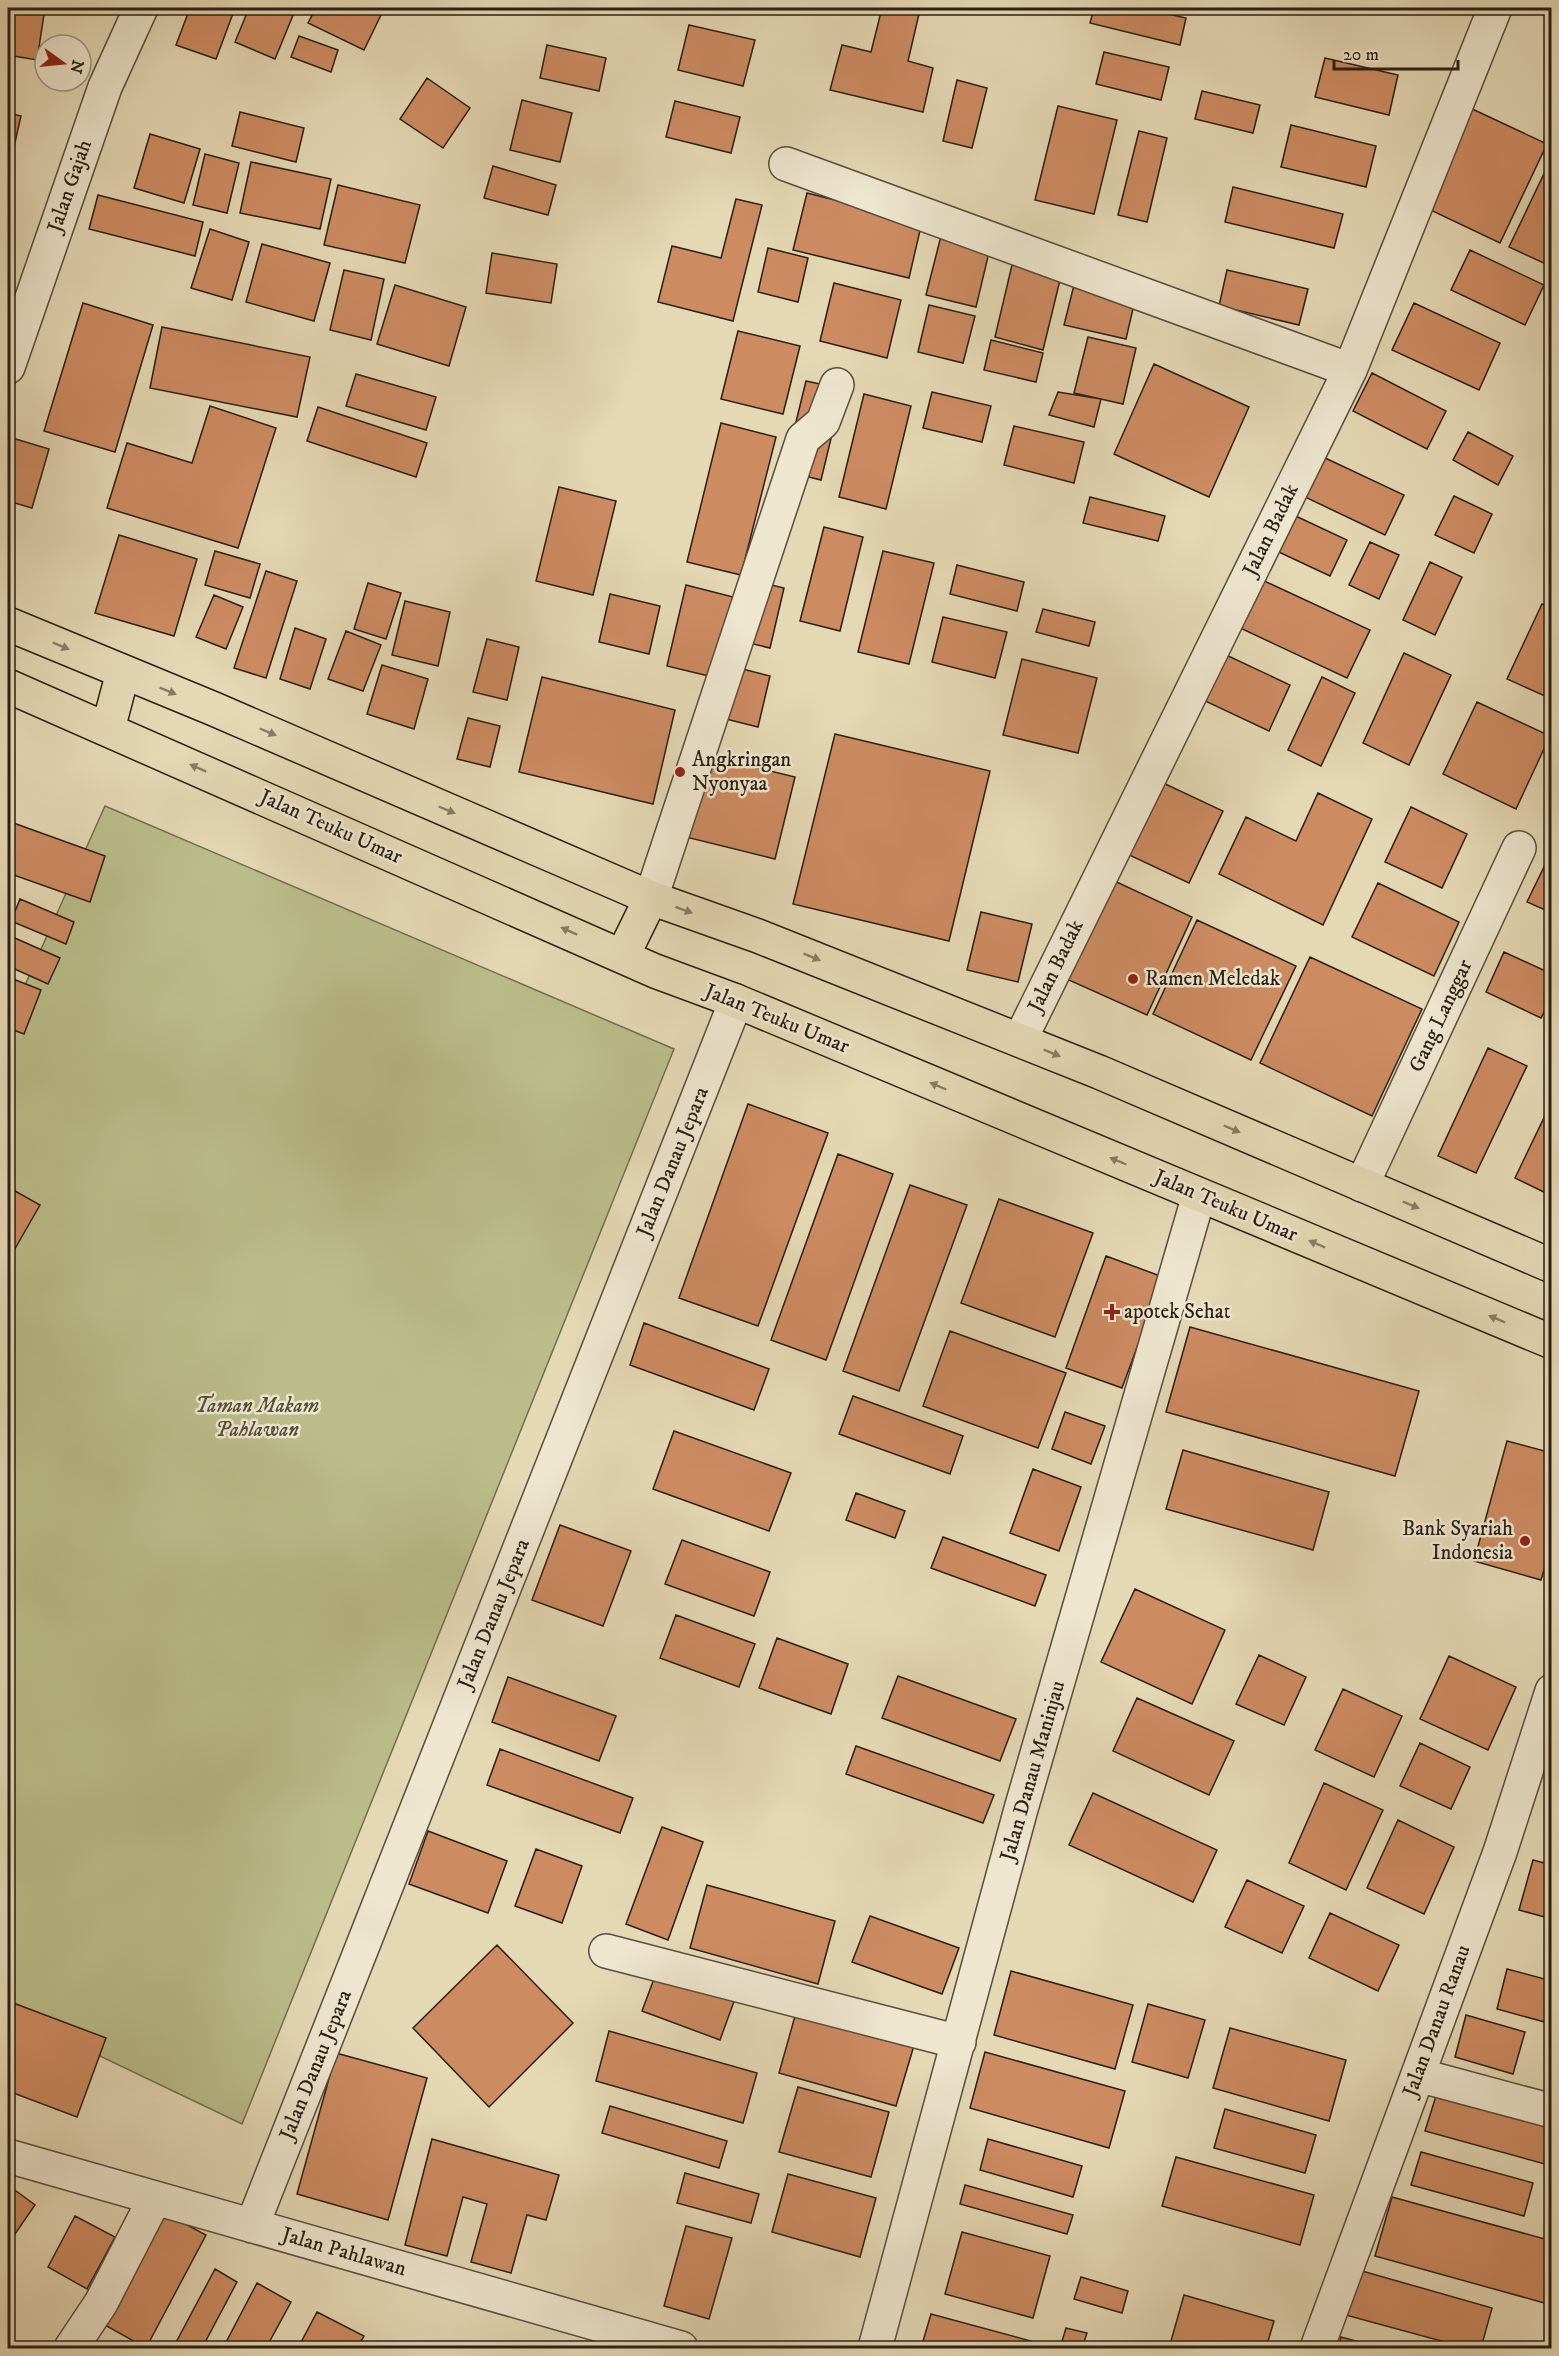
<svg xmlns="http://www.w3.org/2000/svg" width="1559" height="2356" font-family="'IM FELL DW Pica',serif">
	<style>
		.green { fill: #babd8a; stroke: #726e50; stroke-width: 1.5 }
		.building { fill: #cd8b62; stroke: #291f16; stroke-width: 1.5 }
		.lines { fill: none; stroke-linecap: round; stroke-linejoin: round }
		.minor-casing { stroke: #584d3e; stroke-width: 36 }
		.highway-casing { stroke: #291f16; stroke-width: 36 }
		.minor { stroke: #eee6cf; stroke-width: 33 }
		.highway { stroke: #e5d8b5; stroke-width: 33 }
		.oneway { fill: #877c66 }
		.poi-dot { fill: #8f2418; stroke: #eee6cf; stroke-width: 2 }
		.labels { text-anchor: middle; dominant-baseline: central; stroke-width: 5; stroke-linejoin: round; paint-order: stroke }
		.street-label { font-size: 21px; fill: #291f16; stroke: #eee6cf }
		.poi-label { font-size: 21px; fill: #291f16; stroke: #eee6cf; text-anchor: start }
		.park-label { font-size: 21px; font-style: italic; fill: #544e39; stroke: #eee6cf }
	</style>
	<rect width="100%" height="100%" fill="#e5d8b5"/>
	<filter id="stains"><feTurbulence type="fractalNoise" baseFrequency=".00333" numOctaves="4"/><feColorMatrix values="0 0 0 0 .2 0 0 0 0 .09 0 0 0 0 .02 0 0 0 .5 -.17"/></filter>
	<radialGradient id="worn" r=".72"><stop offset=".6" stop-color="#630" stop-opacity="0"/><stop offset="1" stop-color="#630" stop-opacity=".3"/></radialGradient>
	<path class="green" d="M105 806 674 1049 242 2124 8 2012V1023Z"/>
	<path class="building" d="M8 8H45L37 60 8 55Z
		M190 8H235L216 59 176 45Z
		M249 8H296L275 59 235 42Z
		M316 8H370L382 13 364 50 308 23Z
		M372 8H385L382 13Z
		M775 8H804L803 14Z
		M882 8H893L919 14 908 61 933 68 923 112 830 90 842 45 871 52Z
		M1094 8H1142L1186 18 1180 45 1090 23Z
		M689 25 755 40 743 86 678 70Z
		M299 36 338 50 331 72 291 57Z
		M547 45 606 58 599 91 540 78Z
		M1104 52 1169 67 1161 100 1096 84Z
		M1325 58 1398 75 1389 115 1315 97Z
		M427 78 470 108 443 148 400 119Z
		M957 80 987 88 972 148 943 141Z
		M1202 91 1260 105 1253 133 1195 119Z
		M522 100 572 113 560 162 510 150Z
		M675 101 740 117 731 153 666 137Z
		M1058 106 1117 120 1094 214 1035 200Z
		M1468 107 1547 144 1500 243 1422 206Z
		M240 112 304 128 296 162 232 146Z
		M8 113 21 116 8 173Z
		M1291 125 1376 146 1366 187 1281 167Z
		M1139 131 1167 138 1147 222 1118 215Z
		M150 134 200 149 184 203 134 188Z
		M205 154 239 163 227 213 193 205Z
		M1552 157V253L1546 264 1509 247Z
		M251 162 331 179 320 229 240 213Z
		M493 166 556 185 548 215 484 198Z
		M338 185 420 205 405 263 324 245Z
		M1233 187 1343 214 1334 248 1225 222Z
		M8 191 12 192 8 212Z
		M807 193 922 222 909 278 793 250Z
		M98 195 203 222 195 256 89 229Z
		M736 199 762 205 733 321 658 302 672 246 721 258Z
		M210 229 249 242 232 300 191 288Z
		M942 232 991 244 976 307 926 295Z
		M262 244 330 263 314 321 246 302Z
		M768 248 808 258 798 302 758 292Z
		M1470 250 1544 285 1525 325 1451 290Z
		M492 253 557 264 551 303 486 293Z
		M1012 265 1061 276 1043 350 995 337Z
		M344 270 384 279 371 340 330 330Z
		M1227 270 1308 289 1299 325 1219 306Z
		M834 283 901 300 887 358 820 341Z
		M395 285 466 307 449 366 377 344Z
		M1074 285 1135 300 1126 339 1064 325Z
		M83 303 153 325 115 452 44 431Z
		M1414 303 1500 343 1479 390 1392 350Z
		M929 305 975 316 963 363 918 352Z
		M162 327 310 357 297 417 150 388Z
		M738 331 800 346 783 414 721 399Z
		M1088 337 1136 348 1123 404 1074 393Z
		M991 340 1043 353 1036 382 984 370Z
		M1154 364 1249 407 1209 497 1114 454Z
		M1372 373 1446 411 1427 449 1353 411Z
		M356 374 436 397 426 430 346 406Z
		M806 381 843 389 821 480 784 471Z
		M932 392 991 406 982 442 923 428Z
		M1058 392 1101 399 1094 427 1049 415Z
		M864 394 911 406 886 509 839 497Z
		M210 406 276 428 238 548 107 508 127 443 192 463Z
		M318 407 427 443 416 477 307 441Z
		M721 423 776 437 741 575 687 562Z
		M1014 426 1084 442 1074 483 1004 465Z
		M1468 432 1513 456 1498 485 1453 460Z
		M9 437 49 449 32 508 8 501Z
		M1323 457 1404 495 1385 535 1305 497Z
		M559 487 616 501 593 595 536 581Z
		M1454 496 1492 514 1474 553 1435 535Z
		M1090 497 1165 516 1158 541 1083 523Z
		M1285 511 1347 540 1330 576 1268 547Z
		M824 527 863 537 840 631 800 621Z
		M119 535 197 559 174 636 95 613Z
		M1370 542 1399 555 1379 599 1349 585Z
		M215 551 260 564 250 598 205 585Z
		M883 551 934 563 909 664 858 652Z
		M1430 562 1462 577 1435 635 1403 620Z
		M957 565 1024 582 1017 611 950 594Z
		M266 571 297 581 266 678 234 668Z
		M1260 579 1370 630 1347 678 1238 627Z
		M751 580 784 588 770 648 736 640Z
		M368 583 401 593 386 639 354 629Z
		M686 585 733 597 713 677 667 666Z
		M610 594 660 606 649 654 599 642Z
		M214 595 243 607 226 649 196 637Z
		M405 601 450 612 438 666 392 655Z
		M1542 604 1552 608V681L1545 696 1507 679Z
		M1043 609 1095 622 1089 646 1036 632Z
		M943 617 1007 632 995 678 932 662Z
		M295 628 326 639 310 689 280 679Z
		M346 631 381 645 363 691 328 679Z
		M487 639 519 647 507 700 473 692Z
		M1404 653 1451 675 1409 765 1363 743Z
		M1224 654 1290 685 1269 731 1203 700Z
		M1022 659 1097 678 1078 753 1003 735Z
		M382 665 428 679 414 729 367 714Z
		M727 665 770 676 758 727 714 716Z
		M542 677 675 710 653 804 519 772Z
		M1322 677 1355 693 1321 766 1288 750Z
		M1477 702 1550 736 1516 809 1443 774Z
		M468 718 500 726 490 767 457 759Z
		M835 734 990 771 949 941 793 904Z
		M705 755 795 777 775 859 686 837Z
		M1161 782 1223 811 1189 883 1127 854Z
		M1318 793 1372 819 1323 925 1219 874 1246 817 1296 841Z
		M1411 807 1467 834 1442 888 1385 862Z
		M8 821 105 856 90 902 8 873Z
		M1552 850V870L1544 867Z
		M1544 867 1552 870V913L1527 902Z
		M1108 878 1192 917 1147 1015 1062 977Z
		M1378 883 1459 922 1434 976 1352 937Z
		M20 899 74 922 66 944 11 921Z
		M981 912 1032 924 1018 982 967 970Z
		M1197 920 1296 966 1251 1060 1153 1014Z
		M8 935 60 958 48 984 8 966Z
		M1504 952 1552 974V996L1541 1018 1486 992Z
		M1310 957 1422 1009 1372 1116 1260 1063Z
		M8 977 41 990 24 1034 8 1028Z
		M1488 1048 1527 1066 1476 1173 1438 1156Z
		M1552 1101V1196L1515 1178Z
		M748 1104 828 1133 758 1326 679 1298Z
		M838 1154 893 1174 826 1360 771 1340Z
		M910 1185 967 1205 899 1391 843 1371Z
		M8 1187 40 1205 13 1252 8 1249Z
		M999 1199 1093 1233 1055 1337 961 1303Z
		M1106 1256 1163 1277 1122 1388 1066 1368Z
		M644 1323 769 1369 754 1410 630 1365Z
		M1190 1327 1419 1391 1395 1476 1166 1412Z
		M950 1331 1066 1373 1038 1448 923 1406Z
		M853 1396 963 1436 950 1474 839 1434Z
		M1065 1412 1105 1426 1091 1464 1052 1449Z
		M674 1431 791 1473 769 1531 653 1489Z
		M1507 1441 1552 1453V1543L1541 1580 1474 1561Z
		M1183 1450 1329 1492 1313 1550 1166 1509Z
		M1033 1469 1081 1487 1059 1551 1010 1533Z
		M856 1493 905 1511 895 1538 846 1520Z
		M560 1525 631 1551 603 1626 532 1600Z
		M943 1537 1046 1575 1035 1606 931 1568Z
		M682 1540 770 1572 754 1616 665 1584Z
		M1135 1589 1225 1630 1192 1704 1101 1662Z
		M676 1615 755 1644 739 1687 660 1658Z
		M777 1638 848 1664 831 1714 759 1688Z
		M1259 1655 1306 1677 1284 1725 1236 1704Z
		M1449 1656 1516 1687 1488 1750 1420 1719Z
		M898 1676 1016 1719 1000 1761 882 1718Z
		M508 1677 616 1716 599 1761 492 1722Z
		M1343 1689 1402 1716 1374 1777 1315 1750Z
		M1137 1698 1234 1741 1209 1795 1113 1751Z
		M1420 1743 1470 1767 1451 1809 1400 1786Z
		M856 1746 994 1795 983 1823 846 1774Z
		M500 1749 633 1798 620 1833 487 1785Z
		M1324 1783 1383 1810 1346 1890 1289 1863Z
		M1093 1793 1217 1850 1193 1902 1069 1845Z
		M1398 1820 1454 1847 1424 1914 1367 1888Z
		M662 1827 703 1842 668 1940 626 1924Z
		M428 1831 507 1861 488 1913 409 1884Z
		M536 1849 582 1866 562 1923 515 1906Z
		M1533 1860 1552 1865V1919L1519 1910Z
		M1247 1880 1304 1906 1282 1953 1225 1927Z
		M707 1885 835 1921 818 1984 690 1948Z
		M1330 1913 1399 1945 1378 1991 1309 1958Z
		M870 1916 959 1948 942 1994 852 1962Z
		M497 1945 573 2023 489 2107 413 2028Z
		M658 1968 736 1996 720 2040 642 2011Z
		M1507 1969 1552 1981V2024L1497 2009Z
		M1011 1971 1133 2005 1115 2069 994 2035Z
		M8 2001 106 2038 77 2117 8 2091Z
		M1148 2004 1205 2020 1188 2078 1132 2062Z
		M797 2009 915 2042 896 2106 779 2073Z
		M1466 2015 1525 2032 1513 2074 1455 2057Z
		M1230 2028 1346 2060 1329 2121 1213 2088Z
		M609 2031 757 2073 743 2123 596 2081Z
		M985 2052 1125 2091 1109 2148 970 2108Z
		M336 2053 427 2078 388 2220 297 2194Z
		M798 2087 889 2112 871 2177 779 2152Z
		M1436 2096 1552 2128V2166L1425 2131Z
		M610 2106 727 2141 719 2168 602 2133Z
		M1225 2109 1316 2135 1305 2173 1214 2148Z
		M432 2139 559 2175 546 2220 527 2215 511 2273 471 2262 487 2204 463 2197 447 2256 405 2245Z
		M988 2139 1082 2166 1073 2197 980 2170Z
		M1421 2152 1533 2183 1524 2216 1411 2185Z
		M1176 2157 1314 2195 1300 2245 1162 2206Z
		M685 2173 759 2194 751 2223 677 2203Z
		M788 2174 876 2198 860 2257 772 2232Z
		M8 2185 35 2205 8 2244Z
		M965 2185 1073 2215 1067 2234 960 2204Z
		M1392 2197 1552 2241V2291L1548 2304 1375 2256Z
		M163 2212 206 2235 146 2348 103 2324Z
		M75 2216 115 2237 87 2289 48 2267Z
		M686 2226 732 2238 709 2319 664 2306Z
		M962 2232 1050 2256 1033 2318 945 2294Z
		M215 2269 237 2282 202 2348H173Z
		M1355 2269 1492 2308 1481 2348H1467L1342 2314Z
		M1081 2277 1128 2291 1122 2313 1074 2299Z
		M257 2283 291 2302 266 2348H223Z
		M1184 2295 1274 2321 1266 2348H1169Z
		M317 2312 364 2336 357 2348H298Z
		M931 2314 1038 2343 1037 2348H921Z
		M1066 2328 1087 2333 1082 2348H1060Z
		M1341 2337 1381 2348H1338Z"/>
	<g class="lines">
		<defs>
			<path id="minor" d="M786 164 1350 370
				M8 367 105 87 141 8
				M651 898 803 439 823 422 837 385
				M1020 1040 1350 370 1495 8
				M1362 1185 1519 848
				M606 1951 959 2042
				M1418 2075 1552 2111
				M8 2156 681 2348
				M252 2226 736 1001
				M71 2348 101 2303 155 2198
				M875 2348 1021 1809 1199 1195
				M1317 2348 1500 1852 1552 1691"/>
			<path id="highway" d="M8 624 214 709 651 898 758 936 1099 1072 1552 1266
				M8 686 655 971 736 1001 1552 1342
				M108 729 123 672
				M623 955 651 898"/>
		</defs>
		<use href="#minor" class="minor-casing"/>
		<use href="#highway" class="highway-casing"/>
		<use href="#minor" class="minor"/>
		<use href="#highway" class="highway"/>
	</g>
	<defs><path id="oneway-solid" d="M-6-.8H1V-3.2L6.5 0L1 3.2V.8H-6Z" transform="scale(1.5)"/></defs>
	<g class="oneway">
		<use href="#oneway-solid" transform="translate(61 646) rotate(23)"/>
		<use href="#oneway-solid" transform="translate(168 691) rotate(22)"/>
		<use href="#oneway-solid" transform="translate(268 732) rotate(23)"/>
		<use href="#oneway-solid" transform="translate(198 768) rotate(-156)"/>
		<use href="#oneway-solid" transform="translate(447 810) rotate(23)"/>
		<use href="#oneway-solid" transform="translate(684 910) rotate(20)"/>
		<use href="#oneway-solid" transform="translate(569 931) rotate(-156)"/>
		<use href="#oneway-solid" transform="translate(812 957) rotate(22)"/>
		<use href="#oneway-solid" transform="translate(1052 1053) rotate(22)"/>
		<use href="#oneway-solid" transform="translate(938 1086) rotate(-157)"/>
		<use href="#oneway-solid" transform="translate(1232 1129) rotate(23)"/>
		<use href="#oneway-solid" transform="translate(1118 1161) rotate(-157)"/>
		<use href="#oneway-solid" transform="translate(1411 1205) rotate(23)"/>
		<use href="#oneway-solid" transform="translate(1317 1244) rotate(-157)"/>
		<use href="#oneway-solid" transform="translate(1497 1319) rotate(-157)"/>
	</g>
	<g class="poi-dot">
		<circle cx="680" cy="772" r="6"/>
		<circle cx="1133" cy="979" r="6"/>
		<path d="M1109 1303h6v6h6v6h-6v6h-6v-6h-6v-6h6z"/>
		<circle cx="1525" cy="1541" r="6"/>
	</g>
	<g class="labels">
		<g class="street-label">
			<text transform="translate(70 186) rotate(-71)">Jalan Gajah</text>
			<text transform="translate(1271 530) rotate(-64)">Jalan Badak</text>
			<text transform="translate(331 827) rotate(24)">Jalan Teuku Umar</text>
			<text transform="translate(1056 966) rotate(-64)">Jalan Badak</text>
			<text transform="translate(1441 1016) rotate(-65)">Gang Langgar</text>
			<text transform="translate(777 1019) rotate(22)">Jalan Teuku Umar</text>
			<text transform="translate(673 1162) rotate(-68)">Jalan Danau Jepara</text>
			<text transform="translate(1226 1206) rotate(23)">Jalan Teuku Umar</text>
			<text transform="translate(494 1614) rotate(-68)">Jalan Danau Jepara</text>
			<text transform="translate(1033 1771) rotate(-74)">Jalan Danau Maninjau</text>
			<text transform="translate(1437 2021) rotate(-70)">Jalan Danau Ranau</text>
			<text transform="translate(316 2065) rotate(-68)">Jalan Danau Jepara</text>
			<text transform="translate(344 2252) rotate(16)">Jalan Pahlawan</text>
		</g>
		<g class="poi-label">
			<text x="692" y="760">Angkringan<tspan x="692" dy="24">Nyonyaa</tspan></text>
			<text x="1145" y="979">Ramen Meledak</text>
			<text x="1124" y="1312">apotek Sehat</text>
			<text x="1513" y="1529" text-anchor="end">Bank Syariah<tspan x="1513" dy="24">Indonesia</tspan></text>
		</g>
		<g class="park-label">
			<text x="257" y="1406">Taman Makam<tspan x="257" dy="24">Pahlawan</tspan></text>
		</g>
	</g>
	<rect width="1559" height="2356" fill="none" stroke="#e5d8b5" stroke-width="30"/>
	<rect x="9" y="9" width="1541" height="2338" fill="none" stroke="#291f16" stroke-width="3"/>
	<rect x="15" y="15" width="1529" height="2326" fill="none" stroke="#291f16" stroke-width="1.5"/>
	<g transform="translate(63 63) rotate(105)"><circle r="28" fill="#eee6cf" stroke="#9f9685" stroke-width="1.5"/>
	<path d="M0-4.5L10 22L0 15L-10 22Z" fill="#8f2418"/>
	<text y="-9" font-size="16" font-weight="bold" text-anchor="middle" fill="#291f16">N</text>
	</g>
	<path d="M1334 60v9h124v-9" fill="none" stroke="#291f16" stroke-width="3"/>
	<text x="1343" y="60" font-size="18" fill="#291f16" stroke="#eee6cf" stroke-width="4.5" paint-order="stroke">20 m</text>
	<rect width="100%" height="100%" filter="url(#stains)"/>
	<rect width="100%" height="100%" fill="url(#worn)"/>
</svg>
